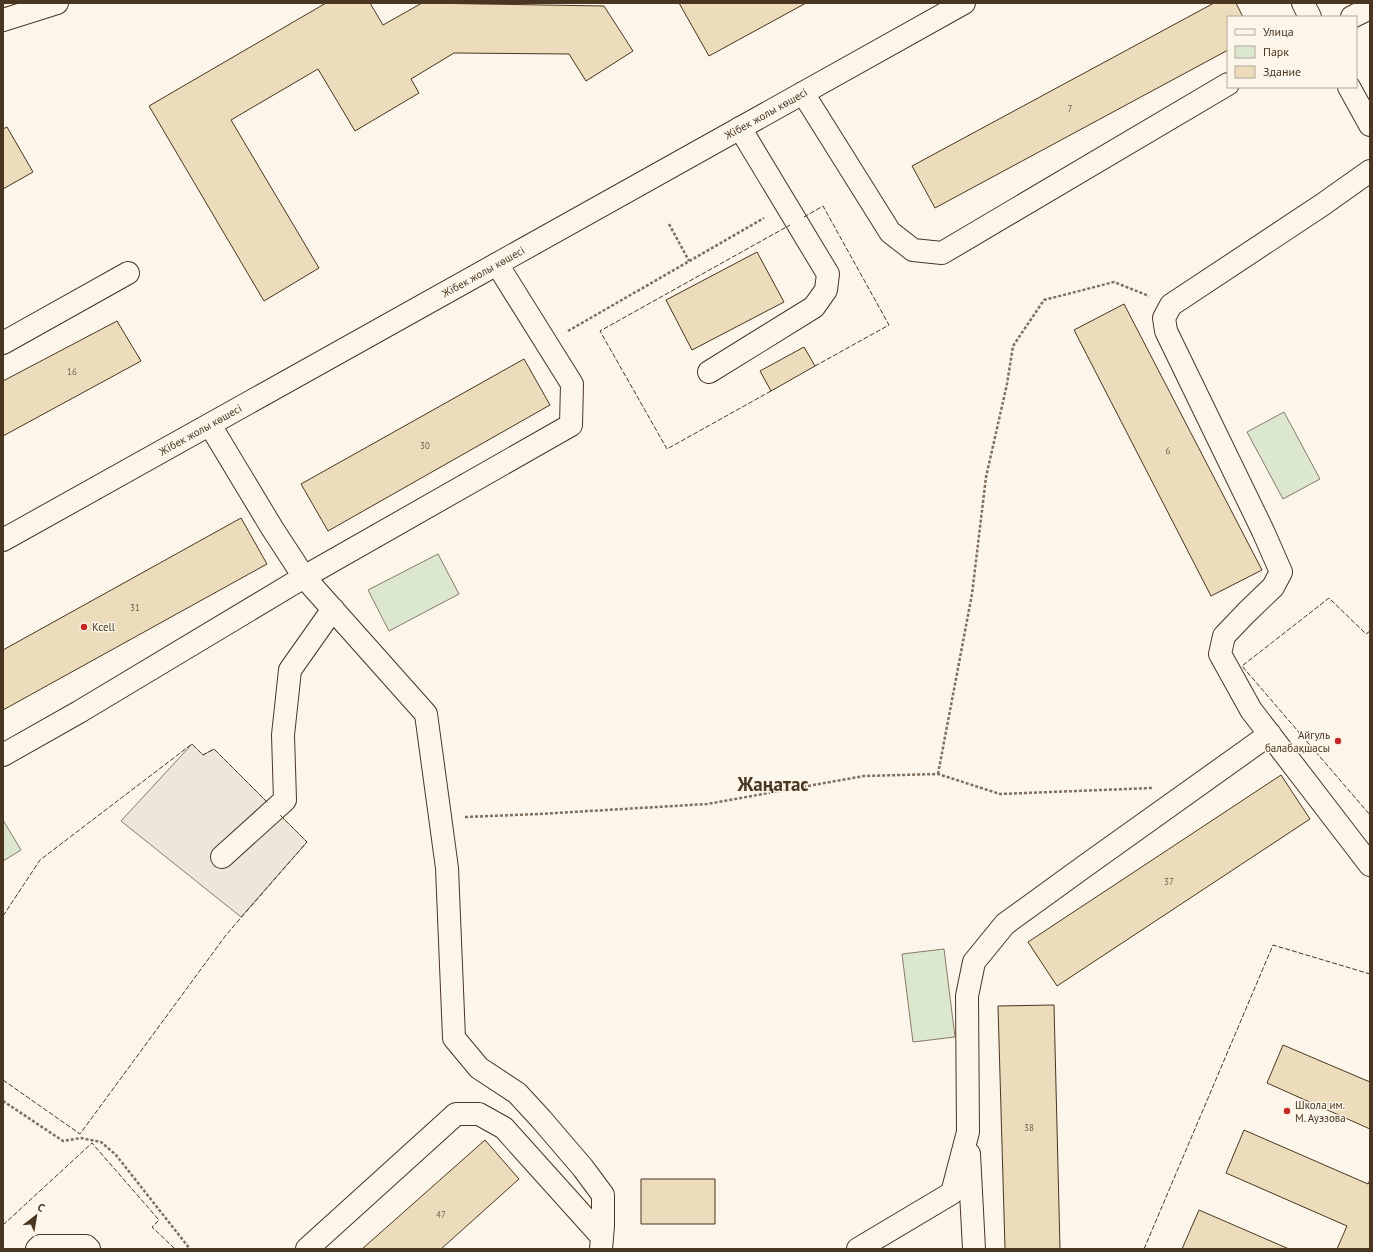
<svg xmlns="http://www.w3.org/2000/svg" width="1373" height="1252" font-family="'PT Sans',sans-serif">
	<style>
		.green { fill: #dce7d0; stroke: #887966 }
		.parking { fill: #ede7d9; stroke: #887966 }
		.building { fill: #ecdcbc; stroke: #4a3520 }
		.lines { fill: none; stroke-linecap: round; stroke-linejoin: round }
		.minor-casing { stroke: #4a3520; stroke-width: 24 }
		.major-casing { stroke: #4a3520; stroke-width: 24 }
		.path { stroke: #7f6f5c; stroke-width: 2.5; stroke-dasharray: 3 2; stroke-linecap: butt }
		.minor { stroke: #fbf6e9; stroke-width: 22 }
		.major { stroke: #fbf6e9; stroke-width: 22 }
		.fence { stroke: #4a3520; stroke-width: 1; stroke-dasharray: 5 2; stroke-linecap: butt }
		.poi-dot { fill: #c62828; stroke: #fbf6e9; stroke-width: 1.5 }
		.labels { text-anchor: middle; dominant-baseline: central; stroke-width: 3; stroke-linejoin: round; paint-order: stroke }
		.number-label { font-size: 9px; fill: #725f47 }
		.street-label { font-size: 11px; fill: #4a3520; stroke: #fbf6e9 }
		.poi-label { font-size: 11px; fill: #4a3520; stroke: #fbf6e9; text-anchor: start }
		.town-label { font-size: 19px; font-weight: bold; fill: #4a3520; stroke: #fbf6e9 }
	</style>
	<rect width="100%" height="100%" fill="#fbf6e9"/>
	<path class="green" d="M1284 412 1320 479 1283 499 1247 432Z
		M438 554 459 594 389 631 368 590Z
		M3 820 21 850 3 861Z
		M944 949 955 1037 913 1042 902 954Z"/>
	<path class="parking" d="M192 744 203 755 214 749 307 842 241 917 121 821Z"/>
	<path class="building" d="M326 3H370L383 25 422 3 604 6 633 51 586 81 569 54 454 53 411 79 419 93 355 131 318 69 231 120 319 268 264 301 149 106Z
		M679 3H806L709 56Z
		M1214 3H1236L1243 17H1228V50L935 208 912 166Z
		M7 127 33 172 3 189V129Z
		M757 252 784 302 692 350 666 300Z
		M1124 304 1262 570 1211 596 1074 330Z
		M117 321 141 361 3 436V381Z
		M804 347 815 366 771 391 760 371Z
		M524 359 550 405 328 531 301 484Z
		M241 518 267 564 3 710V650Z
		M1281 775 1310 819 1057 986 1028 942Z
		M1054 1005 1060 1249H1005L998 1006Z
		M1283 1045 1370 1082V1129L1267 1083Z
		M1244 1130 1368 1184 1370 1180V1249H1337L1347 1226 1226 1173Z
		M485 1140 519 1179 441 1249H362Z
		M641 1179H715V1224H641Z
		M1199 1210 1289 1249H1182Z"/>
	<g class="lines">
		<defs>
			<path id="minor" d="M1303 3 1310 17
				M1352 17 1370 8
				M3 20 57 3
				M1349 87 1370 125
				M803 93 890 232 913 250 942 253 1228 84
				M1370 171 1322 205 1171 305 1164 318 1166 331 1263 531 1281 572 1273 587 1246 613 1224 636 1220 654 1251 710 1370 865
				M3 343 128 273
				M709 372 814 307 826 290 828 274 740 128
				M210 425 272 528 304 577 426 714 447 868 454 1038 479 1068 517 1093 541 1119 583 1168 603 1195V1226L601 1249
				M3 755 79 712 304 577 571 425 572 384 497 264
				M222 857 285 800 283 735 290 670 333 609
				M969 1154 974 1249
				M37 1249 40 1246H86L89 1249
				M307 1249 456 1114H479L504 1128 602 1237
				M858 1249 952 1193 968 1132 967 996 974 962 1005 924 1085 866 1270 734"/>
			<g id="major">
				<path id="s1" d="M3 540 964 3"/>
			</g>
		</defs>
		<use href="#minor" class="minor-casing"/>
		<use href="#major" class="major-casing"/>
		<path class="path" d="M669 224 689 261
			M568 331 764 218
			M938 774 972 594 986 477 1007 384 1013 346 1044 300 1114 282 1149 296
			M465 817 539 814 707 804 864 776 938 774 1000 794 1152 788
			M3 1101 63 1141 81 1138 101 1142 116 1155 190 1249"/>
		<use href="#minor" class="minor"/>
		<use href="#major" class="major"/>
		<path class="fence" d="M804 217 823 206 889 325 815 366
			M771 391 667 449 600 331 790 225
			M1370 631 1366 634 1329 598 1242 666 1370 815
			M3 916 40 860 192 744 203 755 214 749 268 803
			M3 1080 80 1134 226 935 307 842 280 815
			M3 1225 92 1143 159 1220 152 1227 175 1249
			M1144 1249 1273 945 1370 974"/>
	</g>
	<g class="poi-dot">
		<circle cx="84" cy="627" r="4"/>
		<circle cx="1338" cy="741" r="4"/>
		<circle cx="1287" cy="1111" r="4"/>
	</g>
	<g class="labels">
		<g class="number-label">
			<text x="1070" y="108">7</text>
			<text x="72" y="371">16</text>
			<text x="425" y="445">30</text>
			<text x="1168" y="450">6</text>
			<text x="135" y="607">31</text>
			<text x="1169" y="881">37</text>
			<text x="1029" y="1127">38</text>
			<text x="441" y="1214">47</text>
		</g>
		<g class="street-label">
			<text stroke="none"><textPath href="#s1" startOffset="874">Жібек жолы көшесі</textPath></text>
			<text stroke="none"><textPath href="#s1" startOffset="550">Жібек жолы көшесі</textPath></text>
			<text stroke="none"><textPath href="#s1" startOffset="226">Жібек жолы көшесі</textPath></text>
		</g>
		<g class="poi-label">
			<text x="92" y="627">Kcell</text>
			<text x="1330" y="735" text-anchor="end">Айгуль<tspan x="1330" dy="13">балабақшасы</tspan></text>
			<text x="1295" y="1105">Школа им.<tspan x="1295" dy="13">М. Ауэзова</tspan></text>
		</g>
		<g class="town-label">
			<text x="773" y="784">Жаңатас</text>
		</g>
	</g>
	<rect width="1373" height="1252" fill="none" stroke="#4a3520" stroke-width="8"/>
	<rect x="1227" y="16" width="130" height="72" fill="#fbf6e9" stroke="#b4a999"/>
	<rect x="1235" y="29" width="20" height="6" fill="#fbf6e9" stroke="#b4a999"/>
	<text x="1263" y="36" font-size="12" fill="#4a3520">Улица</text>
	<rect x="1235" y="46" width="20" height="12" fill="#dce7d0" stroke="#b4a999"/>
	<text x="1263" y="56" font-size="12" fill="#4a3520">Парк</text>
	<rect x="1235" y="66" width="20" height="12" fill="#ecdcbc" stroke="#b4a999"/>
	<text x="1263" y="76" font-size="12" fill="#4a3520">Здание</text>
	<g transform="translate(36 1216) rotate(31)" stroke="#fbf6e9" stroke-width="3" paint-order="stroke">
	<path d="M0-3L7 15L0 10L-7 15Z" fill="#4a3520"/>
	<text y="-6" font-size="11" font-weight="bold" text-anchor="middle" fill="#4a3520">С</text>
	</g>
</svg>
